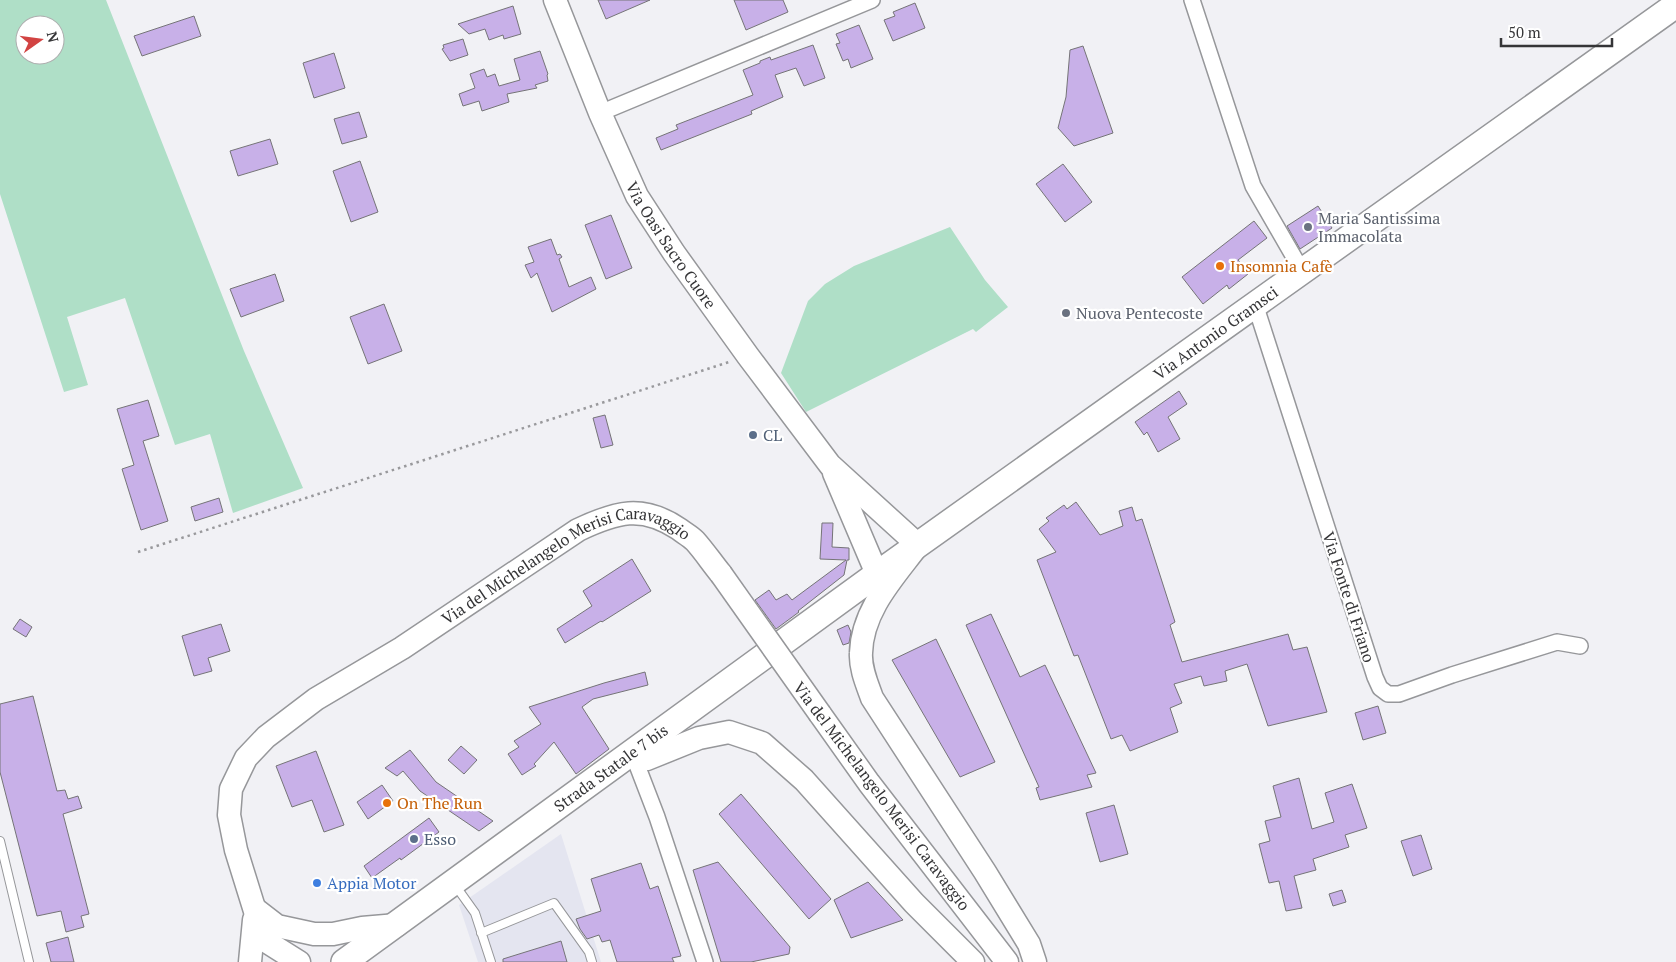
<svg xmlns="http://www.w3.org/2000/svg" width="1676" height="962" font-family="'PT Serif',serif">
	<style>
		.built { fill: #e4e5f0 }
		.green { fill: #afdfc7; fill-rule: evenodd }
		.building { fill: #c8b0e8; stroke: #757477 }
		.lines { fill: none; stroke-linecap: round; stroke-linejoin: round }
		.lane-casing { stroke: #96979a; stroke-width: 10 }
		.street-casing { stroke: #96979a; stroke-width: 18 }
		.secondary-casing { stroke: #96979a; stroke-width: 25 }
		.primary-casing { stroke: #96979a; stroke-width: 28 }
		.path { stroke: #99999c; stroke-width: 2.5; stroke-dasharray: 2.5 4; stroke-linecap: butt }
		.lane { stroke: #fff; stroke-width: 8 }
		.street { stroke: #fff; stroke-width: 15 }
		.secondary { stroke: #fff; stroke-width: 22 }
		.primary { stroke: #fff; stroke-width: 25 }
		.secondary-bridge-casing { stroke: #96979a; stroke-width: 25; stroke-linecap: butt }
		.secondary-bridge { stroke: #fff; stroke-width: 22 }
		.worship-dot { fill: #6b7280; stroke: #fff; stroke-width: 2 }
		.food-dot { fill: #e8710a; stroke: #fff; stroke-width: 2 }
		.service-dot { fill: #5c6f8a; stroke: #fff; stroke-width: 2 }
		.shop-dot { fill: #3f7fe0; stroke: #fff; stroke-width: 2 }
		.labels { text-anchor: middle; dominant-baseline: central; stroke-width: 4.5; stroke-linejoin: round; paint-order: stroke }
		.worship-label { font-size: 16px; fill: #5b616d; stroke: #fff; text-anchor: start }
		.street-label { font-size: 16px; fill: #353537; stroke: #fff }
		.food-label { font-size: 16px; fill: #c56008; stroke: #fff; text-anchor: start }
		.service-label { font-size: 16px; fill: #4e5e75; stroke: #fff; text-anchor: start }
		.shop-label { font-size: 16px; fill: #366cbe; stroke: #fff; text-anchor: start }
	</style>
	<rect width="100%" height="100%" fill="#f1f1f5"/>
	<path class="built" d="M561 834 601 962H478L459 905Z"/>
	<path class="green" d="M0 0H106L244 351 303 488 233 513 210 434 175 445 125 298 67 317 88 385 64 392 0 194ZM25 25H55V55H25Z
		M950 227 985 280 1008 307 976 332 973 329 806 412 781 373 808 301 825 284 854 266Z"/>
	<path class="building" d="M598 0H650L606 19Z
		M734 0H783L788 12 746 30Z
		M915 3 925 28 893 41 884 20 895 16 893 12Z
		M513 6 521 34 504 39 503 35 489 40 485 29 469 34 458 24Z
		M194 16 201 36 142 56 134 36Z
		M859 25 873 59 851 68 848 59 843 61 836 44 840 43 836 34Z
		M463 39 468 55 450 61 442 49 444 48 443 45Z
		M813 45 825 78 804 86 796 68 775 75 783 97 751 111 752 114 661 150 656 138 678 129 676 125 753 95 743 70 760 63V61L770 57 771 60Z
		M1083 46 1113 133 1074 146 1058 128 1066 97 1070 50Z
		M540 51 548 74 547 75 548 81 535 85 537 88 507 94 509 102 482 111 479 101 463 106 459 94 475 88 470 74 484 69 487 77 495 74 499 86 520 80 514 59Z
		M334 53 345 88 314 98 303 63Z
		M359 112 367 137 342 144 334 119Z
		M270 139 278 164 238 176 230 151Z
		M360 161 378 212 351 222 333 171Z
		M1063 164 1092 202 1065 222 1036 184Z
		M1318 206 1332 228 1300 249 1287 226Z
		M611 215 632 268 606 279 585 225Z
		M1254 221 1267 238 1238 260 1248 274 1229 289 1227 285 1203 304 1182 277Z
		M551 239 557 255 560 254 562 257 559 259 569 287 591 277 596 289 552 312 537 273 531 278 525 265 534 262 528 247Z
		M275 274 284 301 241 317 230 289Z
		M384 304 402 351 368 364 350 317Z
		M1179 391 1187 404 1168 417 1180 439 1158 452 1147 432 1144 435 1135 422Z
		M148 400 159 436 143 441 168 521 141 530 122 469 134 465 117 409Z
		M605 415 613 445 601 448 593 418Z
		M219 498 223 512 195 521 191 507Z
		M1076 502 1100 535 1123 526 1119 511 1132 507 1136 521 1142 519 1175 622 1170 625 1182 662 1288 634 1293 650 1307 647 1327 712 1268 726 1247 664 1225 671 1227 681 1204 686 1201 676 1174 684 1182 703 1170 708 1178 732 1130 751 1122 735 1111 739 1078 655 1074 656 1037 560 1056 552 1039 529 1049 521 1046 518 1064 505 1067 509Z
		M822 523H833L832 547 849 548V560H847L844 575 798 611 799 612 776 629 755 600 769 590 776 600 787 594 792 600 846 560 820 559Z
		M632 559 651 591 602 622 601 621 565 643 557 629 592 606 583 591Z
		M991 614 1020 677 1045 665 1096 773 1087 775 1092 787 1040 800 1036 788 1039 787 966 625Z
		M20 619 32 627 26 637 13 629Z
		M221 624 230 651 208 658 212 671 194 676 182 636Z
		M848 625 851 632 849 643 843 645 837 630Z
		M936 639 995 762 960 777 892 660Z
		M645 672 648 685 593 699 582 707 609 749 576 774 554 742 534 764 536 766 522 775 508 754 519 747 514 741 541 724 529 707 604 683Z
		M33 696 57 791 65 790 68 799 78 796 82 808 63 814 89 914 81 916 84 927 66 932 61 911 37 916 0 772V704Z
		M1378 706 1386 733 1363 740 1355 713Z
		M461 746 477 760 464 774 448 760Z
		M410 750 436 782 493 821 479 831 420 791 403 771 397 776 385 768Z
		M316 751 344 825 324 832 312 800 292 807 276 766Z
		M1299 778 1312 829 1334 822 1325 793 1352 784 1367 828 1345 835 1349 847 1313 859 1316 870 1294 876 1302 908 1286 911 1279 881 1269 883 1259 844 1270 841 1265 821 1281 817 1273 786Z
		M382 785 393 801 368 819 357 802Z
		M741 794 831 899 809 919 719 814Z
		M1114 805 1128 854 1100 862 1086 813Z
		M429 818 439 832 401 860 400 858 372 878 364 866Z
		M1421 835 1432 869 1413 876 1401 841Z
		M718 862 790 947 789 954 751 962H721L693 870Z
		M641 863 650 889 658 886 673 931 681 956 672 958 674 962H617L610 940 602 942 599 935 587 939 580 929 576 919 601 911 591 879Z
		M868 882 903 920 851 938 834 900Z
		M1342 890 1346 902 1333 906 1329 894Z
		M68 937 74 962H51L46 943Z
		M561 941 567 962H503V959Z"/>
	<g class="lines">
		<defs>
			<path id="lane" d="M0 841 29 962
				M455 885 475 913 491 962
				M481 933 554 903 589 952 592 962"/>
			<path id="street" d="M1192 0 1253 186 1302 271
				M600 113 872 0
				M1255 304 1375 677 1380 688 1388 694H1399L1452 675 1557 642 1580 646
				M632 752 657 817 705 962"/>
			<g id="secondary">
				<path id="s1" d="M555 0 600 113 637 196 674 253 748 356 830 465 918 545C894 577 862 610 861 653 860 668 867 684 872 698L985 872 1029 944 1035 962"/>
				<path d="M834 473 877 574"/>
				<path d="M820 714 869 783 1007 962"/>
				<path d="M632 752 647 759 699 738 729 732 762 743 804 780 914 903 973 962"/>
				<path d="M255 909 277 926 314 934H333L362 928 397 925"/>
				<path d="M250 962 254 920"/>
				<path id="s2" d="M299 962 264 940 236 850 229 815 231 789 246 758 266 737 316 699 402 648 578 530C616 512 642 504 679 529 684 533 690 536 695 541 704 551 712 563 721 574"/>
			</g>
			<g id="primary">
				<path id="s3" d="M344 962 877 574 1676 5"/>
			</g>
		</defs>
		<use href="#lane" class="lane-casing"/>
		<use href="#street" class="street-casing"/>
		<use href="#secondary" class="secondary-casing"/>
		<use href="#primary" class="primary-casing"/>
		<path class="path" d="M138 552 729 362"/>
		<use href="#lane" class="lane"/>
		<use href="#street" class="street"/>
		<use href="#secondary" class="secondary"/>
		<use href="#primary" class="primary"/>
		<defs>
			<path id="secondary-bridge" d="M721 574 820 714"/>
		</defs>
		<use href="#secondary-bridge" class="secondary-bridge-casing"/>
		<use href="#secondary-bridge" class="secondary-bridge"/>
	</g>
	<g class="worship-dot">
		<circle cx="1308" cy="227" r="5"/>
		<circle cx="1066" cy="313" r="5"/>
	</g>
	<g class="food-dot">
		<circle cx="1220" cy="266" r="5"/>
		<circle cx="387" cy="803" r="5"/>
	</g>
	<g class="service-dot">
		<circle cx="753" cy="435" r="5"/>
		<circle cx="414" cy="839" r="5"/>
	</g>
	<circle class="shop-dot" cx="317" cy="883" r="5"/>
	<g class="labels">
		<g class="worship-label">
			<text x="1318" y="218">Maria Santissima<tspan x="1318" dy="18">Immacolata</tspan></text>
			<text x="1076" y="313">Nuova Pentecoste</text>
		</g>
		<g class="street-label">
			<text stroke="none"><textPath href="#s1" startOffset="272">Via Oasi Sacro Cuore</textPath></text>
			<text stroke="none"><textPath href="#s3" startOffset="1075">Via Antonio Gramsci</textPath></text>
			<text stroke="none"><textPath href="#s2" startOffset="614">Via del Michelangelo Merisi Caravaggio</textPath></text>
			<text transform="translate(1349 597) rotate(72)">Via Fonte di Friano</text>
			<text stroke="none"><textPath href="#s3" startOffset="330">Strada Statale 7 bis</textPath></text>
			<text transform="translate(882 796) rotate(53)">Via del Michelangelo Merisi Caravaggio</text>
		</g>
		<g class="food-label">
			<text x="1230" y="266">Insomnia Cafè</text>
			<text x="397" y="803">On The Run</text>
		</g>
		<g class="service-label">
			<text x="763" y="435">CL</text>
			<text x="424" y="839">Esso</text>
		</g>
		<g class="shop-label">
			<text x="327" y="883">Appia Motor</text>
		</g>
	</g>
	<g transform="translate(40 40) rotate(76)"><circle r="24" fill="#ffffff" stroke="#aeaeaf"/>
	<path d="M0-4L9 19L0 12L-9 19Z" fill="#d24342"/>
	<text y="-8" font-size="14" font-weight="bold" text-anchor="middle" fill="#353537">N</text>
	</g>
	<path d="M1501 38v8h111v-8" fill="none" stroke="#353537" stroke-width="2.5"/>
	<text x="1508" y="38" font-size="15" fill="#353537" stroke="#ffffff" stroke-width="4" paint-order="stroke">50 m</text>
</svg>
